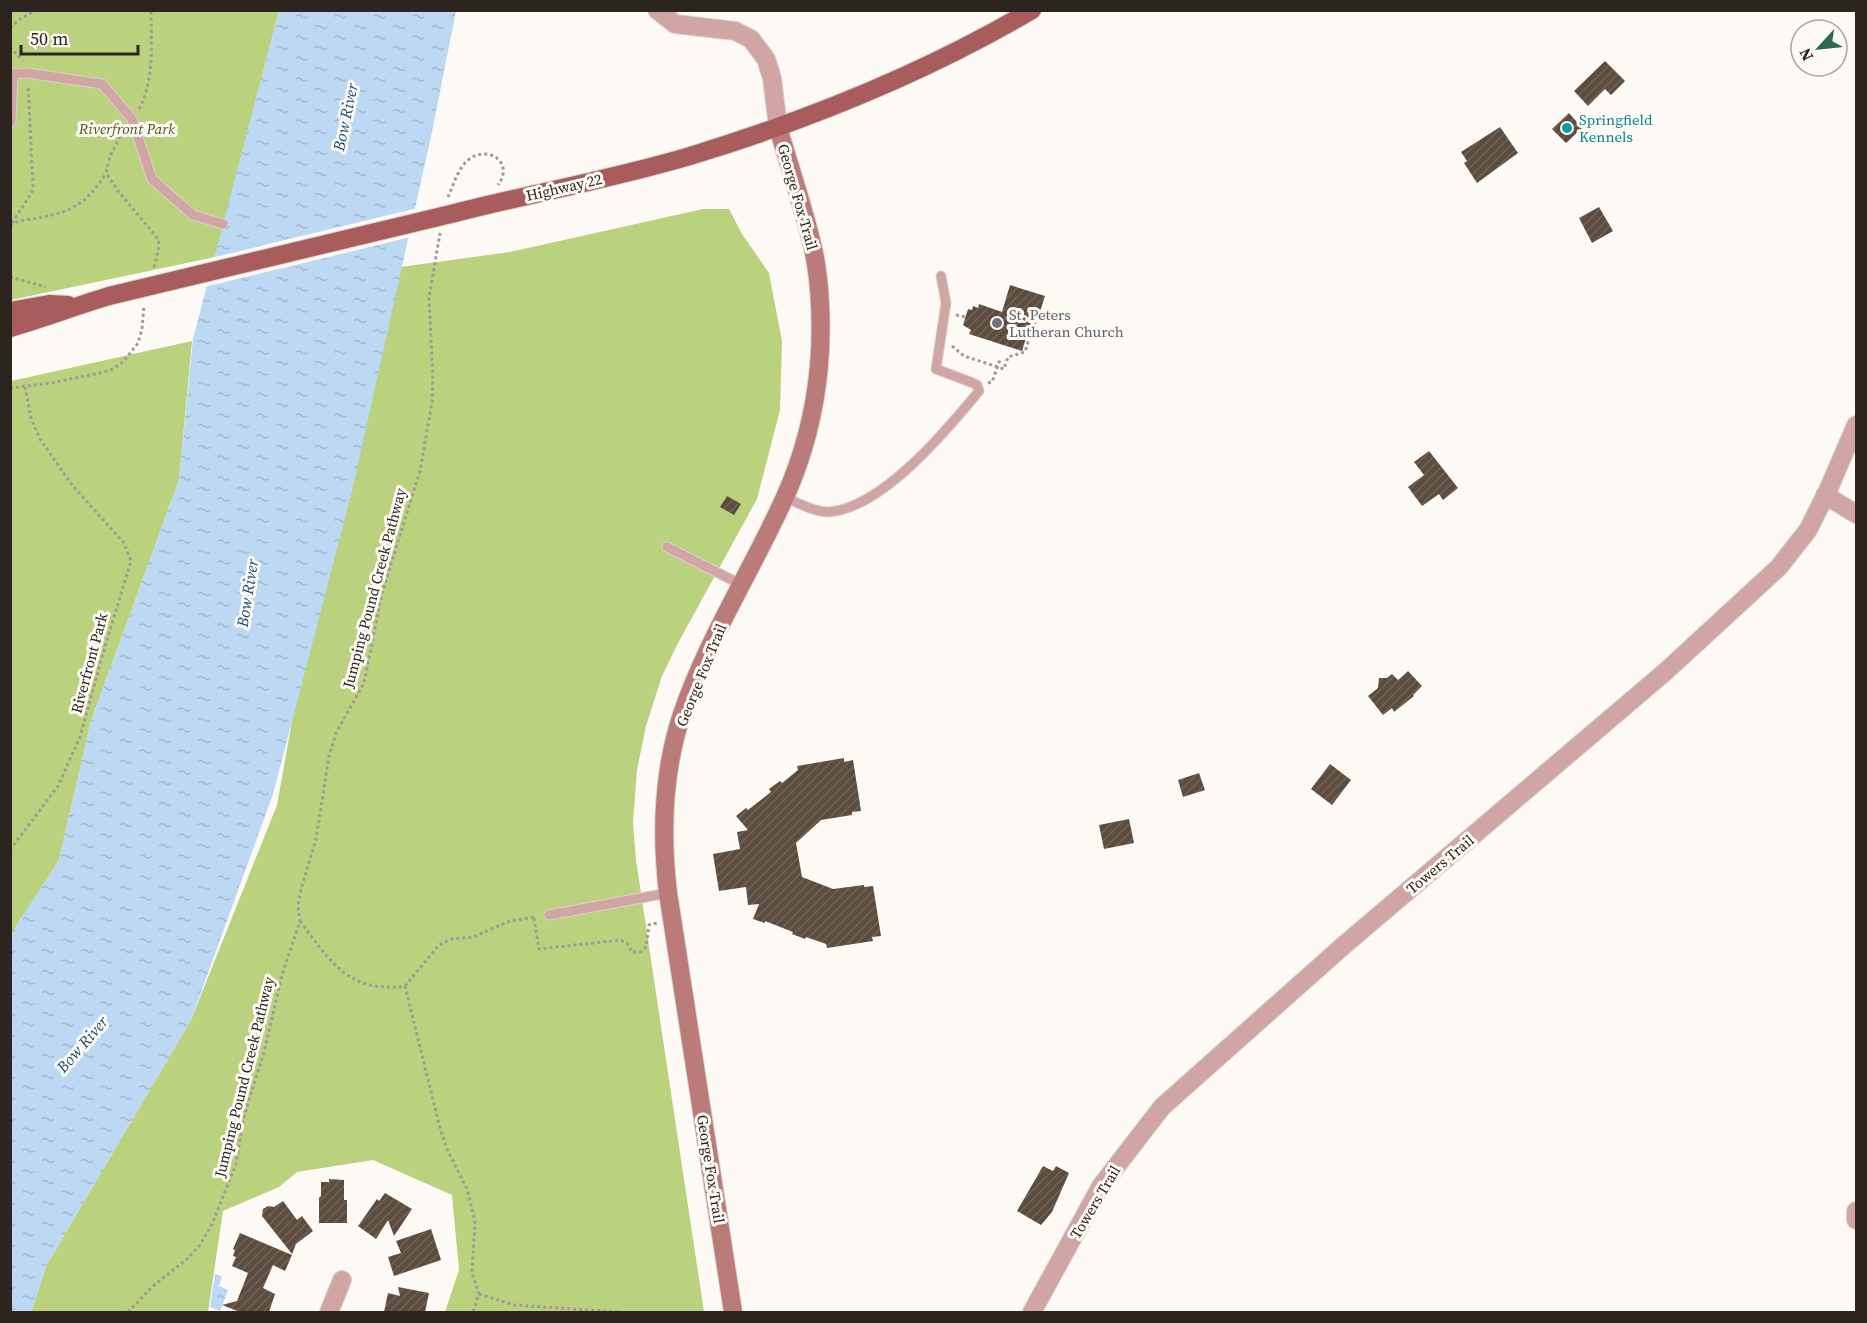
<svg xmlns="http://www.w3.org/2000/svg" width="1867" height="1323" font-family="'Source Serif 4',serif">
	<style>
		.park { fill: #bad27e }
		.water { fill: url(#water-ripples) }
		.pier { fill: #fdf9f5 }
		.building { fill: url(#building-hatch) }
		.lines { fill: none; stroke-linecap: round; stroke-linejoin: round }
		.lane-casing { stroke: #d7d3ce; stroke-width: 11 }
		.street-casing { stroke: #d7d3ce; stroke-width: 20 }
		.secondary-casing { stroke: #d7d3ce; stroke-width: 20 }
		.primary-casing { stroke: #d7d3ce; stroke-width: 20 }
		.path { stroke: #a09b96; stroke-width: 3; stroke-dasharray: 3 3; stroke-linecap: butt }
		.lane { stroke: #d1a5a3; stroke-width: 9 }
		.street { stroke: #d1a5a3; stroke-width: 18 }
		.secondary { stroke: #ba7b79; stroke-width: 18 }
		.primary { stroke: #a85d5c; stroke-width: 18 }
		.primary-bridge-casing { stroke: #d7d3ce; stroke-width: 20; stroke-linecap: butt }
		.primary-bridge { stroke: #a85d5c; stroke-width: 18 }
		.culture-dot { fill: #0f9aa8; stroke: #fdf9f5; stroke-width: 2 }
		.worship-dot { fill: #6b7280; stroke: #fdf9f5; stroke-width: 2 }
		.labels { text-anchor: middle; dominant-baseline: central; stroke-width: 6; stroke-linejoin: round; paint-order: stroke }
		.culture-label { font-size: 15px; fill: #0d838f; stroke: #fdf9f5; text-anchor: start }
		.park-label { font-size: 15px; font-style: italic; fill: #49581a; stroke: #fdf9f5 }
		.street-label { font-size: 15px; fill: #2c241e; stroke: #fdf9f5 }
		.worship-label { font-size: 15px; fill: #5b616d; stroke: #fdf9f5; text-anchor: start }
		.water-label { font-size: 16px; font-style: italic; fill: #184c75; stroke: #fdf9f5 }
	</style>
	<defs>
		<pattern id="water-ripples" width="26" height="14" patternUnits="userSpaceOnUse" patternTransform="scale(1.5)"><rect width="26" height="14" fill="#bcd8f2"/><path d="M2 4q2-2 4 0t4 0M15 11q2-2 4 0t4 0" fill="none" stroke="#a2b9cf"/></pattern>
		<pattern id="building-hatch" width="6" height="6" patternUnits="userSpaceOnUse" patternTransform="scale(1.5)"><rect width="6" height="6" fill="#5c4c3e"/><path d="M-1 1l2-2M0 6l6-6M5 7l2-2" fill="none" stroke="#706357"/></pattern>
	</defs>
	<rect width="100%" height="100%" fill="#fdf9f5"/>
	<path class="park" d="M10 11H279L215 257 11 300Z
		M703 209H729L742 234 769 273 782 341 780 410 757 499 677 645 662 676 646 726 637 770 633 823 636 860 704 1312H445L459 1270 452 1195 373 1160 297 1172 279 1187 223 1211 208 1312H31L46 1266 191 1020 277 805 320 565 393 268 510 252Z
		M192 341 179 480 91 721 59 860 11 935V381Z"/>
	<path class="water" d="M279 11H456L432 132 351 495 273 794 191 1020 46 1266 31 1312H11L10 935 59 860 91 721 179 480 193 339Z
		M215 1274 222 1277 219 1286 228 1290 220 1311 210 1307Z"/>
	<path class="pier" d="M418 208 411 237 204 287 211 258Z"/>
	<path class="building" d="M1605 61 1625 81 1611 95 1605 89 1588 106 1574 91Z
		M1569 113 1582 128 1566 143 1552 129Z
		M1500 127 1518 153 1477 183 1464 163 1467 161 1461 152Z
		M1599 207 1613 231 1592 243 1579 218Z
		M1010 285 1045 296 1036 324 1031 322 1022 351 969 334 971 330 963 325 968 309 972 310 973 306 978 308 979 304 1002 312Z
		M1429 451 1458 488 1443 500 1439 494 1422 506 1408 487 1424 475 1414 462Z
		M727 496 741 504 734 515 720 507Z
		M1408 671 1422 686 1413 695 1414 696 1394 712 1392 708 1383 715 1368 696 1378 688 1379 678H1387L1392 674 1398 680Z
		M844 758V762L853 760 861 811 852 812V815L821 820 796 843 802 877 833 889 864 885V887L873 886 881 936 872 937 873 941 827 948 826 944 806 937 805 939 792 934 793 932 765 921V923L753 919 759 904 748 905 746 887 719 891 713 854 740 849 737 832 748 830 736 816 746 808 748 810 771 792 769 789 780 781 782 783 798 770 797 766Z
		M1330 764 1351 780 1332 805 1311 789Z
		M1199 773 1205 790 1183 797 1178 780Z
		M1129 819 1134 843 1104 849 1099 825Z
		M1043 1166 1053 1171 1056 1166 1069 1173 1052 1212 1041 1225 1017 1211Z
		M329 1179 344 1180V1200H347V1223H319V1198L321 1196V1182H329Z
		M385 1193 412 1209 394 1236 388 1220 376 1239 358 1226 377 1199 379 1201Z
		M283 1201 297 1220 302 1216 313 1231 296 1244 292 1254 262 1216 263 1209 268 1206 274 1207Z
		M431 1229 441 1260 394 1276 388 1257 401 1253 396 1241Z
		M240 1233 292 1255 285 1271 273 1265 263 1288 275 1294 269 1312H240L222 1305 237 1301 248 1273 232 1266 236 1257 233 1256 235 1250 233 1249Z
		M398 1287 429 1293 425 1312H384L388 1293 400 1296Z"/>
	<g class="lines">
		<defs>
			<path id="lane" d="M10 74 27 73 102 84 132 119 152 179 193 215 223 224
				M11 122 13 74
				M785 497C798 503 814 512 829 512 882 508 947 430 979 391L977 385 973 383 936 369 946 303 941 276
				M667 547 740 584
				M549 915 668 893"/>
			<path id="street" d="M657 10 675 24 735 31 751 39 766 59 772 78 778 127
				M1825 495 1856 514
				M1856 1211V1220
				M329 1312 342 1280
				M1032 1312 1101 1186 1162 1107 1343 946 1665 672 1779 567 1808 530 1829 488 1856 425"/>
			<path id="secondary" d="M733 1312 668 893C661 834 663 771 682 714 708 638 752 570 785 497 803 457 815 410 819 366 822 331 821 287 814 253 805 211 790 169 778 127"/>
			<path id="primary" d="M455 213C533 193 613 179 690 156 808 120 925 73 1032 10
				M10 311 49 304 68 305
				M10 328C44 318 76 306 109 296"/>
		</defs>
		<use href="#lane" class="lane-casing"/>
		<use href="#street" class="street-casing"/>
		<use href="#secondary" class="secondary-casing"/>
		<use href="#primary" class="primary-casing"/>
		<path class="path" d="M10 28 20 19 36 10
			M10 47 23 61
			M139 109C155 79 151 43 151 10
			M123 131 110 156 106 173 119 192 159 240 158 252 153 270
			M448 197C453 186 457 172 465 163 484 142 516 161 498 185
			M12 223 32 192 33 186 28 85
			M10 225C18 220 29 220 38 218 74 211 86 204 106 173
			M10 277 46 287
			M956 315 966 317
			M952 346 964 356 1004 369 1008 357 1025 352 1034 323
			M988 383 992 382 1000 360
			M10 388 51 383 104 372 113 369 124 361 138 343 142 329 144 305
			M10 850 58 786 80 737 104 650 131 561 124 543 72 485 40 439 31 418 25 387
			M534 918 539 949 620 940 627 943 632 952H641L646 947 649 925 657 923
			M300 921C330 961 349 994 405 986L440 1128 447 1149 467 1189 475 1221 472 1273 479 1294 473 1312
			M405 986 439 945 451 939 473 937 510 921 536 917
			M479 1294 514 1305 619 1312
			M128 1312 152 1287 187 1259 200 1245 212 1224 236 1164 244 1116 264 1052 282 975 300 921 298 906 300 893 316 839 329 756 337 731 364 683 382 593 420 471 432 402 433 379 429 298 440 233"/>
		<use href="#lane" class="lane"/>
		<use href="#street" class="street"/>
		<use href="#secondary" class="secondary"/>
		<use href="#primary" class="primary"/>
		<defs>
			<path id="primary-bridge" d="M109 296 455 213"/>
		</defs>
		<use href="#primary-bridge" class="primary-bridge-casing"/>
		<use href="#primary-bridge" class="primary-bridge"/>
	</g>
	<circle class="culture-dot" cx="1567" cy="128" r="6"/>
	<circle class="worship-dot" cx="997" cy="323" r="6"/>
	<g class="labels">
		<g class="culture-label">
			<text x="1579" y="119">Springfield<tspan x="1579" dy="17">Kennels</tspan></text>
		</g>
		<g class="park-label">
			<text x="127" y="128">Riverfront Park</text>
		</g>
		<g class="street-label">
			<text transform="translate(564 187) rotate(-13)">Highway 22</text>
			<text transform="translate(798 197) rotate(74)">George Fox Trail</text>
			<text transform="translate(374 588) rotate(-75)">Jumping Pound Creek Pathway</text>
			<text transform="translate(89 663) rotate(-75)">Riverfront Park</text>
			<text transform="translate(701 675) rotate(-68)">George Fox Trail</text>
			<text transform="translate(1440 864) rotate(-40)">Towers Trail</text>
			<text transform="translate(244 1077) rotate(-76)">Jumping Pound Creek Pathway</text>
			<text transform="translate(711 1169) rotate(81)">George Fox Trail</text>
			<text transform="translate(1095 1202) rotate(-59)">Towers Trail</text>
		</g>
		<g class="worship-label">
			<text x="1009" y="314">St. Peters<tspan x="1009" dy="17">Lutheran Church</tspan></text>
		</g>
		<g class="water-label">
			<text transform="translate(345 117) rotate(-78)">Bow River</text>
			<text transform="translate(247 593) rotate(-81)">Bow River</text>
			<text transform="translate(82 1044) rotate(-49)">Bow River</text>
		</g>
	</g>
	<rect width="1867" height="1323" fill="none" stroke="#2c241e" stroke-width="24"/>
	<g transform="translate(1819 48) rotate(243)"><circle r="28" fill="#fdf9f5" stroke="#a9a49f" stroke-width="1.5"/>
	<path d="M0-4.5L10 22L0 15L-10 22Z" fill="#2e6953"/>
	<text y="-9" font-size="16" font-weight="bold" text-anchor="middle" fill="#2c241e">N</text>
	</g>
	<path d="M21 45v9h117v-9" fill="none" stroke="#2c241e" stroke-width="3"/>
	<text x="30" y="45" font-size="18" fill="#2c241e" stroke="#fdf9f5" stroke-width="4.5" paint-order="stroke">50 m</text>
</svg>
